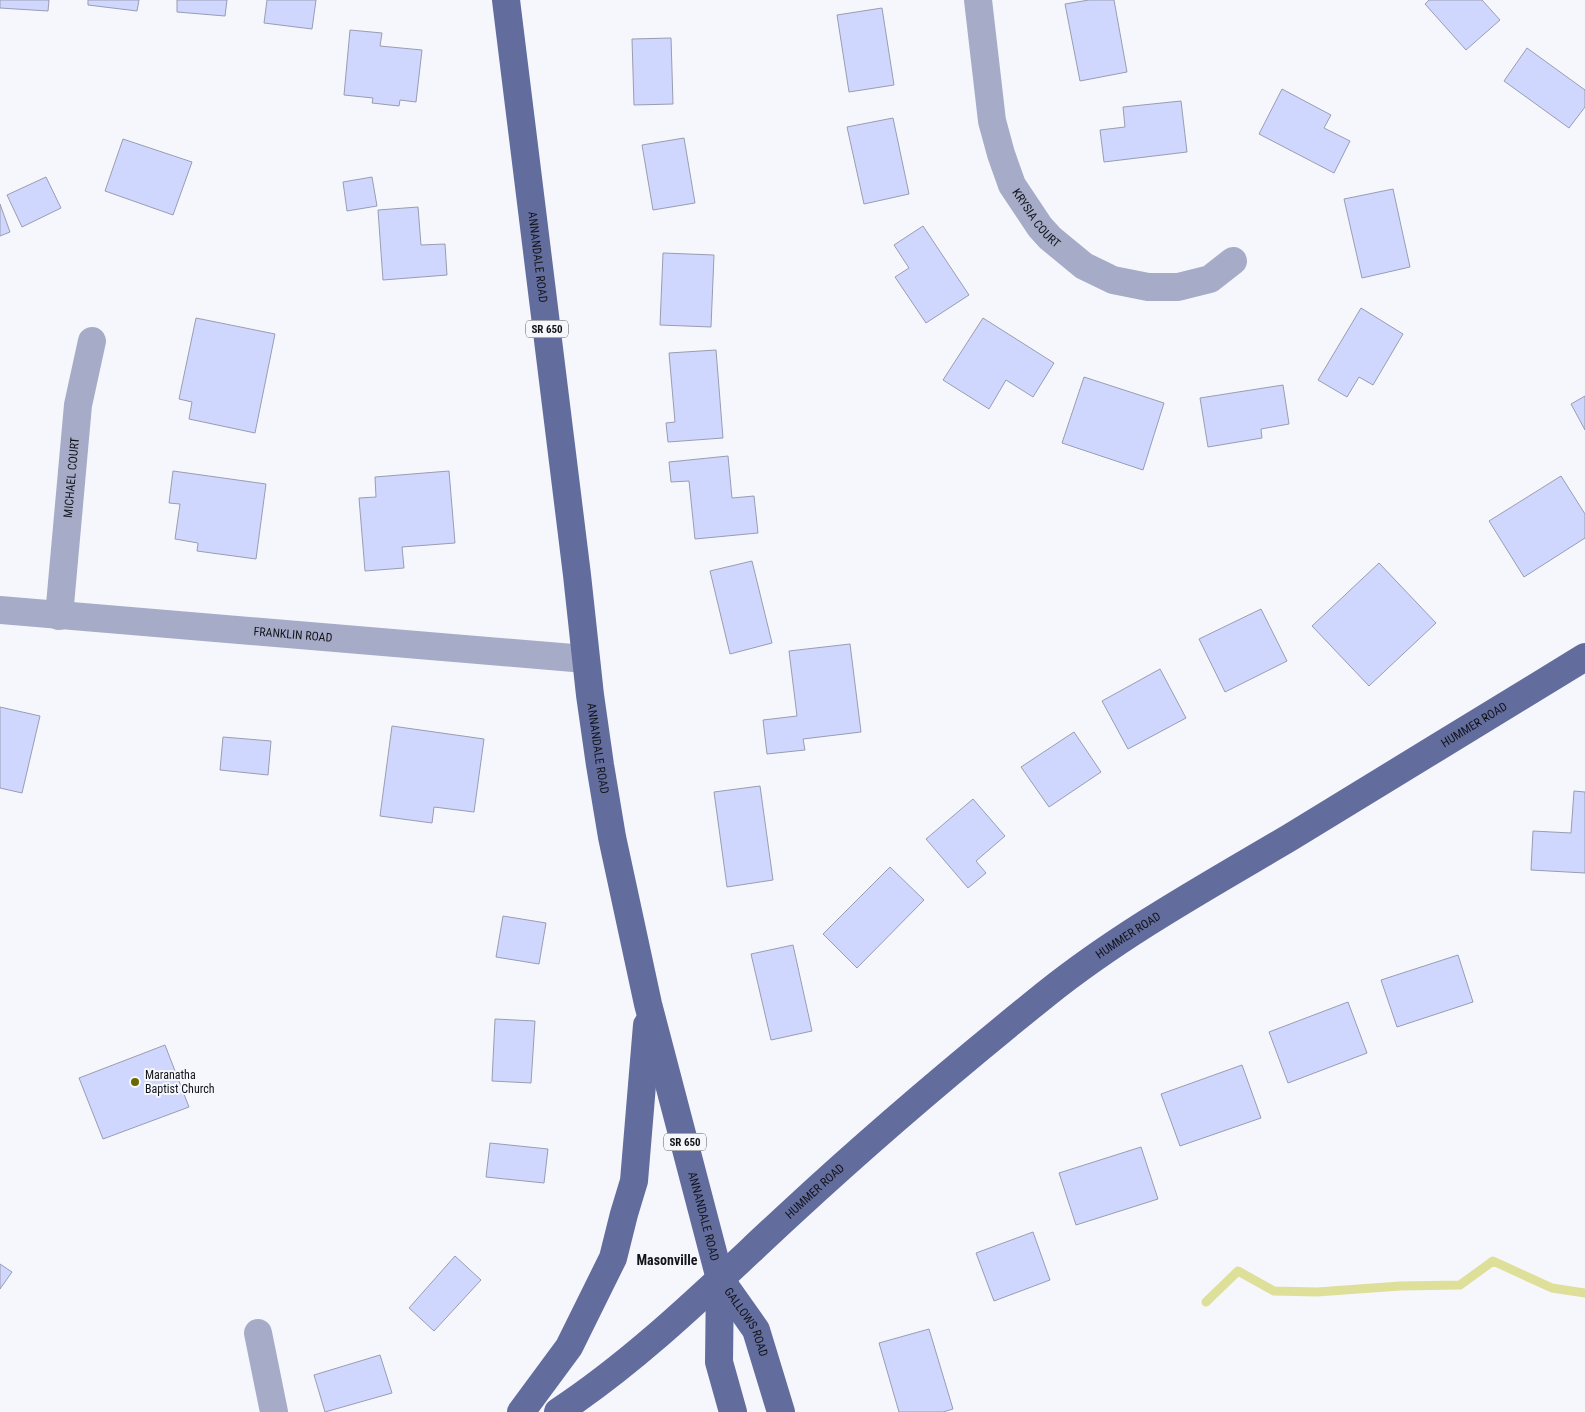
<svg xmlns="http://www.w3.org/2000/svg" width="1585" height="1412" font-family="'Roboto Condensed',sans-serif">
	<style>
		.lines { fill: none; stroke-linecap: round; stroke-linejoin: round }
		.stream { stroke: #dedf99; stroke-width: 9 }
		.building { fill: #cfd7fe; stroke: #999db1 }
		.minor { stroke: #a6acc8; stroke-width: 28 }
		.major { stroke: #636d9d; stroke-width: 28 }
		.poi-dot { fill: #696803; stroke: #f6f7fc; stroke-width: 2 }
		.labels { text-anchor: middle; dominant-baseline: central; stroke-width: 4; stroke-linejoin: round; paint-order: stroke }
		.shield { fill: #f6f7fc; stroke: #56585e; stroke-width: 1 }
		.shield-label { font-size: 11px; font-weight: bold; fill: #12141b }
		.street-label { font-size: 12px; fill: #12141b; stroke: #f6f7fc }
		.poi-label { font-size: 12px; fill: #12141b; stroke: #f6f7fc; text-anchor: start }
		.neighbourhood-label { font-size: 14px; font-weight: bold; fill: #12141b; stroke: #f6f7fc }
	</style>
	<rect width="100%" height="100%" fill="#f6f7fc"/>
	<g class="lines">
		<path class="stream" d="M1206 1302 1238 1271 1274 1291 1317 1292 1400 1286 1460 1285 1493 1261 1552 1288 1585 1293"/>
	</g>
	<path class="building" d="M0 0H49L48 11 0 8Z
		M88 0H139L137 11 88 5Z
		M177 0H227L225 16 177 12Z
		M267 0H316L312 29 264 23Z
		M1089 0H1114L1127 72 1080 81 1065 4Z
		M1429 0H1482L1500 20 1466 50 1425 4Z
		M882 8 894 85 849 92 837 15Z
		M350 30 382 33 380 46 422 50 416 102 400 100 399 106 372 103 373 98 344 95Z
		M671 38 673 104 634 105 632 39Z
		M1527 48 1585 90V107L1569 128 1504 81Z
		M1282 89 1331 115 1324 128 1350 141 1334 173 1259 134Z
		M1181 101 1187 152 1104 162 1100 130 1125 127 1123 107Z
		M893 118 909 194 864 204 847 127Z
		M684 138 695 203 653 210 642 145Z
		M123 139 192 162 173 215 105 191Z
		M46 177 61 208 22 227 7 195Z
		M372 177 377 206 347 211 343 182Z
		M1393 189 1410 267 1362 278 1344 199Z
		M0 204 10 232 0 236Z
		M418 207 421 245 445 244 447 275 383 280 378 210Z
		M923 226 969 295 926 323 895 277 909 268 894 245Z
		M663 253 714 255 711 327 660 325Z
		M1361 308 1403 334 1373 385 1359 377 1347 397 1318 380Z
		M196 318 275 334 255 433 189 419 192 402 179 399Z
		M983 318 1054 363 1033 397 1006 380 989 409 943 380Z
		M716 350 723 438 668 442 666 423 675 422 669 353Z
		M1084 377 1164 403 1143 470 1062 443Z
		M1283 385 1289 424 1261 429 1262 438 1208 447 1200 398Z
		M1585 396V430L1571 404Z
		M728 456 732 498 754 496 758 533 695 539 689 481 671 482 669 462Z
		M173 471 266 484 256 559 197 551 198 543 175 539 180 504 169 503Z
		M449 471 455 543 402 547 404 568 365 571 359 498 376 497 375 477Z
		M1561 476 1585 514V538L1524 577 1489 521Z
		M752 561 772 643 730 654 710 571Z
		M1379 563 1436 623 1369 686 1312 626Z
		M1261 609 1287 661 1225 692 1199 639Z
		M850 644 861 732 803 739 805 750 767 754 763 720 797 716 789 651Z
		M1160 669 1186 718 1128 749 1102 701Z
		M0 707 40 716 22 793 0 788Z
		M392 726 484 739 474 812 434 807 432 823 380 816Z
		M1074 732 1101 772 1049 807 1021 767Z
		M223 737 271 741 268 775 220 770Z
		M760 786 773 880 727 887 714 792Z
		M1574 791 1585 792V873L1531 870 1533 831 1571 833Z
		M973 799 1005 836 976 861 986 873 968 888 926 839Z
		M890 867 924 900 857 968 823 934Z
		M503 916 546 923 539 964 496 957Z
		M793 945 812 1031 771 1040 751 954Z
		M1458 955 1473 1002 1397 1027 1381 980Z
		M1348 1002 1367 1053 1288 1083 1269 1032Z
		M495 1019 535 1021 531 1083 492 1081Z
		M165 1045 189 1107 103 1139 79 1078Z
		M1242 1065 1261 1118 1180 1146 1161 1094Z
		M490 1143 548 1149 544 1183 486 1177Z
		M1141 1147 1158 1199 1076 1225 1059 1173Z
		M1033 1232 1050 1280 994 1301 976 1253Z
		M455 1256 481 1280 434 1331 409 1308Z
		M0 1264 12 1272 0 1289Z
		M929 1329 953 1409 943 1412H899L879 1343Z
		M380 1355 392 1393 325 1412 314 1375Z"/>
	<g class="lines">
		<g class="minor">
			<path id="s1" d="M978 0 992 121 1001 154 1012 185 1040 227 1050 238 1084 266 1113 280 1148 287H1178L1210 279 1233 261"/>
			<path id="s2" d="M0 610 585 659"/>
			<path id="s3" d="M59 616 78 405 92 341"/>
			<path d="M258 1333 274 1412"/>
		</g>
		<g class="major">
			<path id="s4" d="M506 0 577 575 590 695 600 765 612 837 648 1004 720 1279 719 1362 733 1412"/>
			<path id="s5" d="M720 1279 756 1330 781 1412"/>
			<path d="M521 1412 569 1347 613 1258 624 1214 634 1181 647 1025"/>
			<path id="s6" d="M558 1412C644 1355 717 1281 792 1212 874 1136 959 1064 1046 994 1121 934 1206 887 1289 838 1388 778 1486 717 1585 657"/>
		</g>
	</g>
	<circle class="poi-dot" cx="135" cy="1082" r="5"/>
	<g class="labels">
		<g class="shield">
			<rect x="526" y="320.5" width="42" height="17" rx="4"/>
			<rect x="664" y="1133.5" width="42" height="17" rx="4"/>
		</g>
		<g class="shield-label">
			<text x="547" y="329">SR 650</text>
			<text x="685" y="1142">SR 650</text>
		</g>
		<g class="street-label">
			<text stroke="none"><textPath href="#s1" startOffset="230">KRYSIA COURT</textPath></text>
			<text stroke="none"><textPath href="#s4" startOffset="259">ANNANDALE ROAD</textPath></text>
			<text stroke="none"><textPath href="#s3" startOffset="139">MICHAEL COURT</textPath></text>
			<text stroke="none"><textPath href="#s2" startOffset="294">FRANKLIN ROAD</textPath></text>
			<text stroke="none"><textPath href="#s6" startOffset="1149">HUMMER ROAD</textPath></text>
			<text stroke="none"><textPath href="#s4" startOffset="754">ANNANDALE ROAD</textPath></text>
			<text stroke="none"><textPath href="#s6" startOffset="744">HUMMER ROAD</textPath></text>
			<text stroke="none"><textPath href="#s6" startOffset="339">HUMMER ROAD</textPath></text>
			<text stroke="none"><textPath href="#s4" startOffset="1234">ANNANDALE ROAD</textPath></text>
			<text stroke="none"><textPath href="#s5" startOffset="51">GALLOWS ROAD</textPath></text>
		</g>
		<g class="poi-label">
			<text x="145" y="1075">Maranatha<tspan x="145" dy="14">Baptist Church</tspan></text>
		</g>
		<g class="neighbourhood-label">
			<text x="667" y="1260">Masonville</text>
		</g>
	</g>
</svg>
